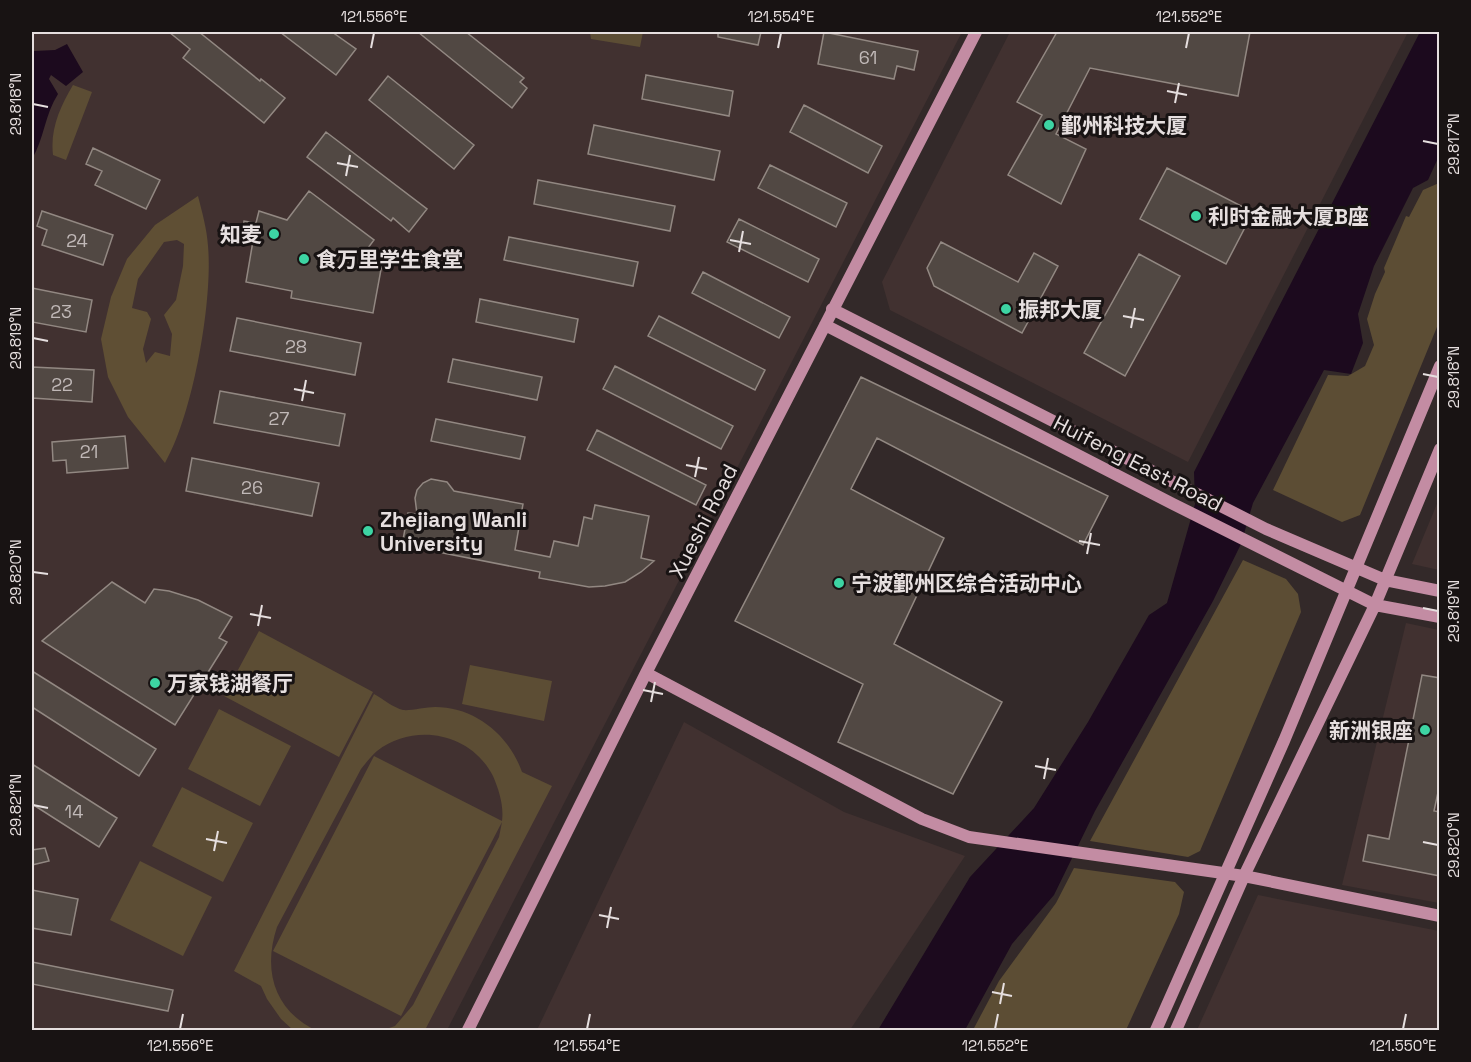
<svg xmlns="http://www.w3.org/2000/svg" width="1471" height="1062" font-family="'Space Grotesk','Noto Sans SC',sans-serif">
	<style>
		.built { fill: #413130 }
		.green { fill: #5c4d34 }
		.forest { fill: #5f4f34; fill-rule: evenodd }
		.water { fill: #1c0a1e }
		.building { fill: #514843; stroke: #928882; stroke-width: 1.5 }
		.lines { fill: none; stroke-linecap: round; stroke-linejoin: round }
		.secondary { stroke: #c38ca3; stroke-width: 12 }
		.ticks { fill: none; stroke: #e6dfdf; stroke-width: 2 }
		.poi-dot { fill: #3dd4a3; stroke: #181313; stroke-width: 2 }
		.labels { text-anchor: middle; dominant-baseline: central; stroke-width: 6; stroke-linejoin: round; paint-order: stroke }
		.number-label { font-size: 18px; fill: #c1b9b8 }
		.poi-label { font-size: 21px; font-weight: bold; fill: #e6dfdf; stroke: #181313; text-anchor: start }
		.street-label { font-size: 21px; fill: #e6dfdf; stroke: #181313 }
		.neatline { fill: none; stroke: #e6dfdf; stroke-width: 2 }
		.ticks-label { font-size: 15px; text-anchor: middle; fill: #e6dfdf }
	</style>
	<rect width="100%" height="100%" fill="#332929"/>
	<path class="built" d="M32 32H962L447 1030H32Z
		M1010 32H1408L1188 462 890 310 882 282Z
		M1439 499V570L1412 564Z
		M1406 623 1439 630V903L1342 885Z
		M684 722 844 812 965 856 850 1030H537Z
		M1258 895 1439 931V1030H1197Z"/>
	<path class="green" d="M590 32H643L640 47 591 39Z
		M73 85 92 92 66 160 53 155C50 129 60 107 73 85Z
		M1439 183V322L1360 515 1342 522 1273 490 1328 375 1348 376 1365 366 1374 345 1367 319 1375 294 1385 272 1384 268 1406 216 1409 217 1423 190Z
		M1243 560 1286 579 1298 594 1301 612 1200 851 1188 857 1090 841Z
		M259 631 373 692 339 757 224 696Z
		M470 665 552 681 544 721 462 704Z
		M374 694C383 699 394 708 403 710 410 711 426 707 435 707 475 707 509 735 522 772L552 786 425 1030H383L395 1026 413 1005 499 837 502 822 401 1016 273 951 374 756 502 821C504 806 499 790 493 776 471 733 415 722 377 751 371 756 366 763 361 769L277 927C263 969 273 1009 315 1030H293L281 1019 267 999 261 986 234 971Z
		M219 709 291 746 260 806 188 769Z
		M182 787 253 823 223 882 152 846Z
		M140 861 212 897 183 956 110 920Z
		M1074 868 1175 882 1184 892 1179 914 1126 1030H973L999 981 1056 903Z"/>
	<path class="forest" d="M198 196C202 212 207 229 208 246 213 301 193 415 165 463L128 417 108 377 101 339 111 297 127 259 155 225ZM177 240 184 244 183 266 176 300 164 315 172 334 170 356 155 352 146 363 143 349 151 319 147 312 132 308 138 279 164 242Z"/>
	<path class="water" d="M1420 32H1439V156L1428 180 1413 188 1374 266 1358 314 1363 343 1351 374 1324 370 1253 503 1241 544 1213 601 1095 811 1054 895 1012 944 965 1030H878L970 877 1034 808 1088 722 1149 615 1167 603 1195 504 1194 472Z
		M67 44 83 72 66 86 51 75 49 79 58 94C45 114 44 139 32 159V49L34 51 55 50Z"/>
	<path class="building" d="M169 32H199L260 81 261 79 285 98 264 123 183 58 190 49Z
		M280 32H332L356 49 336 75Z
		M418 32H466L524 78 520 82 527 88 512 108Z
		M718 32H761L758 45 718 37Z
		M824 32 918 51 914 70 897 66 894 79 818 64Z
		M1057 32H1250L1238 96 1090 68 1056 134 1086 149 1061 204 1008 175 1042 115 1017 102Z
		M646 75 733 91 729 116 642 99Z
		M388 76 474 145 454 169 369 100Z
		M804 105 882 146 868 173 790 132Z
		M594 125 720 151 714 180 588 154Z
		M326 132 427 209 409 232 393 218 391 221 307 157Z
		M93 148 160 180 146 209 95 185 102 171 86 164Z
		M770 165 847 203 836 227 758 188Z
		M1167 168 1253 212 1226 264 1140 219Z
		M538 180 675 206 670 231 534 204Z
		M309 191 374 240 359 260 382 264 373 313 291 298 292 291 246 282 253 241 241 239 244 221 256 223 259 211 287 220Z
		M42 211 113 235 103 265 42 245 47 230 37 226Z
		M739 219 819 259 808 282 727 242Z
		M509 237 638 262 633 286 504 260Z
		M941 242 1018 282 1034 253 1058 266 1022 333 934 286 927 268Z
		M1139 254 1180 276 1125 376 1084 353Z
		M703 272 790 317 779 338 692 293Z
		M32 288 92 300 86 332 32 322Z
		M480 299 578 319 574 342 476 322Z
		M659 316 765 370 755 390 648 336Z
		M237 318 361 343 355 375 230 351Z
		M453 359 542 377 537 400 448 382Z
		M615 366 733 426 721 449 603 389Z
		M32 367 94 370 92 402 32 398Z
		M861 377 1108 496 1083 545 877 438 851 489 944 538 894 644 1002 702 953 794 838 742 863 684 735 621Z
		M220 391 345 414 339 446 214 423Z
		M436 419 525 437 520 459 431 441Z
		M597 430 706 485 696 505 587 450Z
		M125 436 128 468 67 473 66 460 53 461 52 442Z
		M192 458 319 483 312 516 186 491Z
		M431 479 447 482 454 491 523 504 515 550 550 557 554 541 578 546 584 517 592 519 595 505 649 516 641 558 654 561 641 572 625 582 605 586 589 587 539 578 540 572 402 545 408 513 417 514 415 498 417 490 423 483Z
		M112 582 145 603 154 589 169 591 198 600 232 617 219 638 227 642 175 725 42 641Z
		M32 671 156 749 139 776 32 707Z
		M1422 675 1440 678V783L1434 811 1440 812V876L1363 861 1368 835 1389 839Z
		M32 764 117 818 99 847 32 804Z
		M45 848 49 861 32 865V850Z
		M32 890 78 899 71 935 32 928Z
		M32 962 173 990 168 1011 32 984Z"/>
	<g class="lines">
		<path class="secondary" d="M832 309 1266 529 1385 580 1440 591
			M825 325 1173 504 1375 605 1440 617
			M646 673 922 819 969 837 1244 876 1440 916
			M468 1030 646 673 976 32
			M1156 1030 1284 741 1440 366
			M1176 1030 1244 876 1375 605 1440 449"/>
	</g>
	<path class="ticks" d="M371 48 374 33M778 48 781 33M1186 48 1189 33M1167 91 1187 95M1175 103 1179 83M33 104 48 107M1423 141 1438 144M337 163 358 167M346 176 350 155M730 240 751 244M739 252 743 231M1123 316 1144 320M1131 328 1135 308M33 338 48 341M1423 374 1438 377M294 389 314 393M302 401 306 380M686 465 707 469M695 477 699 457M1079 541 1100 545M1087 554 1091 533M33 572 48 574M1423 608 1438 611M250 614 271 618M258 626 262 605M643 690 663 694M651 702 655 682M1035 766 1056 770M1044 779 1048 758M33 805 48 808M206 839 227 843M1423 842 1438 845M214 851 218 831M599 915 619 919M607 928 611 907M992 992 1012 996M1000 1004 1004 983M180 1029 183 1014M587 1029 590 1014M995 1029 998 1014M1403 1029 1406 1014"/>
	<g class="poi-dot">
		<circle cx="1049" cy="125" r="6"/>
		<circle cx="1196" cy="216" r="6"/>
		<circle cx="274" cy="234" r="6"/>
		<circle cx="304" cy="259" r="6"/>
		<circle cx="1006" cy="309" r="6"/>
		<circle cx="368" cy="531" r="6"/>
		<circle cx="839" cy="583" r="6"/>
		<circle cx="155" cy="683" r="6"/>
		<circle cx="1425" cy="730" r="6"/>
	</g>
	<g class="labels">
		<g class="number-label">
			<text x="868" y="57">61</text>
			<text x="77" y="240">24</text>
			<text x="61" y="311">23</text>
			<text x="296" y="346">28</text>
			<text x="62" y="384">22</text>
			<text x="279" y="418">27</text>
			<text x="89" y="451">21</text>
			<text x="252" y="487">26</text>
			<text x="74" y="811">14</text>
		</g>
		<g class="poi-label">
			<text x="1061" y="125">鄞州科技大厦</text>
			<text x="1208" y="216">利时金融大厦B座</text>
			<text x="262" y="234" text-anchor="end">知麦</text>
			<text x="316" y="259">食万里学生食堂</text>
			<text x="1018" y="309">振邦大厦</text>
			<text x="380" y="519">Zhejiang Wanli<tspan x="380" dy="24">University</tspan></text>
			<text x="851" y="583">宁波鄞州区综合活动中心</text>
			<text x="167" y="683">万家钱湖餐厅</text>
			<text x="1413" y="730" text-anchor="end">新洲银座</text>
		</g>
		<g class="street-label">
			<text transform="translate(1138 463) rotate(27)">Huifeng East Road</text>
			<text transform="translate(703 521) rotate(-63)">Xueshi Road</text>
		</g>
	</g>
	<rect width="1471" height="1062" fill="none" stroke="#181313" stroke-width="66"/>
	<rect x="33" y="33" width="1405" height="996" class="neatline"/>
	<g class="ticks-label">
		<text x="374" y="22">121.556°E</text>
		<text x="781" y="22">121.554°E</text>
		<text x="1189" y="22">121.552°E</text>
		<text transform="translate(16 104) rotate(-90)" y="5">29.818°N</text>
		<text transform="translate(1454 144) rotate(-90)" y="5">29.817°N</text>
		<text transform="translate(16 338) rotate(-90)" y="5">29.819°N</text>
		<text transform="translate(1454 377) rotate(-90)" y="5">29.818°N</text>
		<text transform="translate(16 572) rotate(-90)" y="5">29.820°N</text>
		<text transform="translate(1454 611) rotate(-90)" y="5">29.819°N</text>
		<text transform="translate(16 805) rotate(-90)" y="5">29.821°N</text>
		<text transform="translate(1454 845) rotate(-90)" y="5">29.820°N</text>
		<text x="180" y="1051">121.556°E</text>
		<text x="587" y="1051">121.554°E</text>
		<text x="995" y="1051">121.552°E</text>
		<text x="1403" y="1051">121.550°E</text>
	</g>
</svg>
